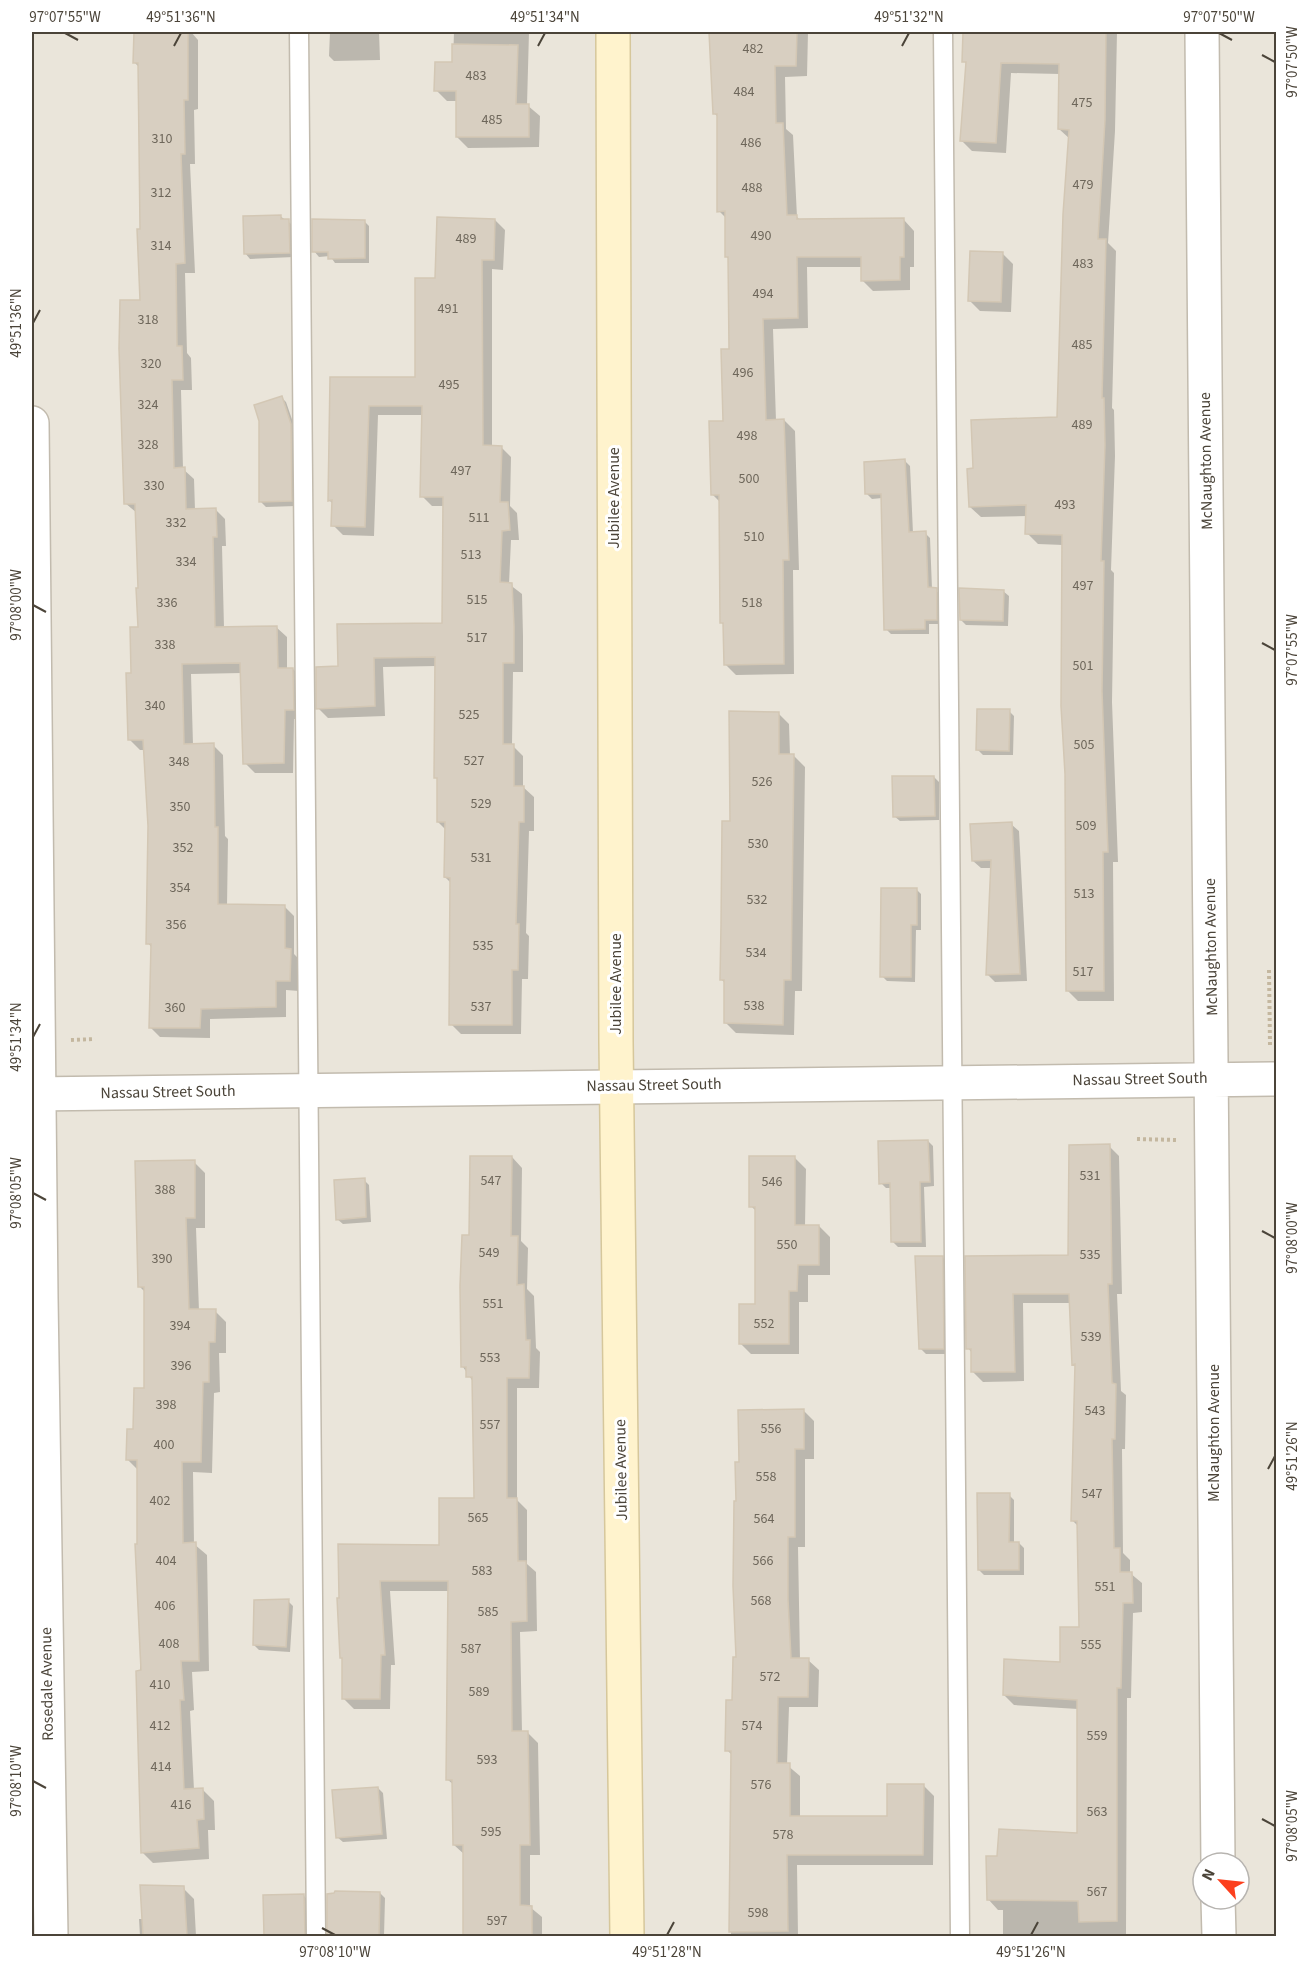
<svg xmlns="http://www.w3.org/2000/svg" width="1308" height="1968" font-family="'Source Sans 3',sans-serif">
	<style>
		.residential { fill: #eae5da; fill-rule: evenodd }
		.shadow { fill: #0003 }
		.building { fill: #d8cfc1; stroke: #d3c7b4; stroke-width: 1.5 }
		.lines { fill: none; stroke-linecap: round; stroke-linejoin: round }
		.lane-casing { stroke: #c2bbae; stroke-width: 21 }
		.street-casing { stroke: #c2bbae; stroke-width: 36 }
		.secondary-casing { stroke: #d6c79b; stroke-width: 36 }
		.path { stroke: #c4b79f; stroke-width: 4; stroke-dasharray: 3 3; stroke-linecap: butt }
		.lane { stroke: #fff; stroke-width: 18 }
		.street { stroke: #fff; stroke-width: 33 }
		.secondary { stroke: #fff3cd; stroke-width: 33 }
		.ticks { fill: none; stroke: #4b4439; stroke-width: 2 }
		.labels { text-anchor: middle; dominant-baseline: central; stroke-width: 6; stroke-linejoin: round; paint-order: stroke }
		.number-label { font-size: 14px; fill: #6e675b }
		.street-label { font-size: 16px; fill: #4b4439; stroke: #fff }
		.neatline { fill: none; stroke: #4b4439; stroke-width: 2 }
		.ticks-label { font-size: 15px; text-anchor: middle; fill: #4b4439 }
	</style>
	<rect width="100%" height="100%" fill="#f6f3ec"/>
	<path class="residential" d="M32 32H1276V1936H32ZM1203 1863H1239V1899H1203Z"/>
	<path class="shadow" d="M135 32H191L198 40V109L194 110 195 164H190L195 273H185L187 353 191 358 192 390H181L183 469 194 479 195 510 215 509 225 519 226 546H222L224 628 276 627 287 637V669H293L303 679V719H294L293 773H255L245 763 242 673 191 674 193 745H213L223 755 225 836 228 839 227 906H284L294 916V954L300 960 299 991 286 990V1017L210 1019V1038L160 1037 150 1027 152 948 148 943 149 826 145 750H140L130 740 133 674 139 628 137 513 125 503 142 301 140 68 135 63Z
		M330 32H379L380 60 334 61 329 56Z
		M454 32H529L527 105 540 116 539 147 468 148 457 137V101H447L436 90 453 63Z
		M711 32H808L807 76 785 77 786 129 793 135 797 217 800 220H904L914 231V267H910V290L873 291 862 280V267H807L808 328 773 329 776 421 784 420 795 431 799 570H793L794 674 736 675 725 664V626L722 623 721 503 712 494 724 422 731 350 729 259 726 256 727 219 719 211V118L715 114Z
		M963 32H1117L1115 131 1108 243 1116 251 1112 408 1114 410 1115 456 1111 570 1114 573 1112 702 1118 862H1113L1114 1001H1078L1068 991 1063 545 1038 544 1027 533V516L981 517 970 507 974 470 1058 419 1070 139 1059 129 1060 74 1011 73 1006 153 972 151 962 141 967 64 964 61Z
		M280 216 294 226V257L250 259 245 253Z
		M495 220 505 230 503 270 492 269V447H501L511 457 510 506 517 513 519 540H511L509 584 522 594 523 636V672H513L512 745 523 756V787L534 797V831H529L526 933 529 936 528 979H522L521 1034H461L451 1024V883L445 877 446 830 438 822V780L436 777V666L383 667 385 716 328 718 318 708 339 667 443 624 444 506H432L422 496 424 415H378L374 536 343 535 333 525V504L329 500 331 378 416 379 437 280Z
		M364 221 369 226V263H335L330 256 319 257 314 251Z
		M1002 253 1013 264 1011 312 980 311 969 300Z
		M281 397 286 402 296 431V506L266 507 261 502Z
		M905 461 910 466 913 533H925L930 538 932 589 941 594 942 624H929V634H891L886 629 882 498 872 499 867 494Z
		M1003 591 1009 596 1008 626 966 625 961 620Z
		M1009 711 1014 716 1013 755H983L978 750Z
		M778 713 789 724 790 756H794L805 767 802 991H795L794 1035 736 1033 725 1022 726 984 721 979 731 822Z
		M934 777 939 782V820L900 821 894 816Z
		M1011 824 1019 831 1027 981 995 982 987 974 993 868H981L973 861Z
		M916 889 921 894V930H916L915 982 887 981 882 976Z
		M928 1141 933 1146 934 1186 924 1187 926 1247H898L893 1242 892 1188H886L881 1183Z
		M1109 1146 1119 1156 1122 1294H1117L1121 1391 1126 1395 1125 1449H1122L1123 1553 1130 1560V1573L1142 1583V1612L1133 1613 1131 1698H1127L1126 1936H1003V1910H998L988 1899 998 1857 1078 1835V1709L1014 1705 1004 1695 1061 1664 1080 1628 1079 1527 1072 1520 1076 1366 1074 1364 1071 1303H1023L1024 1381 983 1382 973 1372 972 1353 968 1348 967 1257H1070Z
		M512 1157 522 1168 521 1241 528 1248 527 1289 534 1296 536 1348 540 1352 539 1388H517V1500L527 1510V1564L536 1572 537 1631 520 1632 522 1732H527L538 1743 540 1855H530V1907L542 1917V1936H464L465 1855 454 1845V1785L448 1780 450 1591H390L395 1665H391L390 1709H354L344 1699 339 1599 440 1546 476 1500 474 1383 463 1367 470 1236Z
		M795 1158 806 1169 805 1226H819L830 1237V1275H808V1302H799V1354H751L740 1343 756 1305 757 1212 751 1206Z
		M194 1162 205 1173V1228H196L199 1311H215L226 1322V1353H219L220 1392 214 1393 212 1473 193 1472 194 1544 207 1555 209 1671 192 1672 194 1710 190 1711 194 1790H203L214 1801 215 1830H208L209 1859 153 1863 142 1852 138 1470 127 1459 145 1390V1292L139 1286Z
		M364 1180 369 1185 371 1222 343 1224 337 1219Z
		M942 1257 947 1262 948 1354H926L921 1349Z
		M803 1410 814 1421V1459H805V1547H798L800 1660H808L819 1670 818 1707H789L787 1765 800 1776V1817H888L924 1786 934 1796 933 1865H797L798 1936H731L733 1756 727 1750 738 1658V1502L741 1463Z
		M978 1494 1009 1495 1014 1500V1543H1019L1024 1548V1575H984L979 1570Z
		M288 1601 293 1606 290 1652 259 1650 254 1645Z
		M378 1788 383 1793 387 1839 343 1842 337 1837Z
		M183 1888 194 1899 196 1936H140L139 1919H144Z
		M380 1893 385 1898 384 1936H329Z
		M304 1896 309 1901V1936H268L266 1934Z"/>
	<path class="building" d="M134 32H188V100H184L185 154H181L185 263 176 264 177 346H182L183 380H172L174 468 185 467 186 509 216 508 217 537H213L215 627 277 626 278 668H293L294 710H285L284 763 243 764 240 663 182 664 184 744 214 743 215 827H218V904L285 905V948L291 949 290 981H276V1007L201 1009 200 1028H149L151 944H146L148 826 143 740H128L126 673H131L130 627H138L136 588H138L135 504H124L119 348 120 300H140L137 229H140L138 63H133Z
		M709 32H797L796 66H775L776 123H783L787 215H797V219L904 218V257H900V280L861 281V257H797L798 318 763 319 766 420 784 419 789 560H783L784 664 724 665 723 623H720L719 495H711L709 421H723L721 349H729L728 257H725V211L717 212V114H713Z
		M963 32H1106L1105 120 1098 239H1106L1102 398H1104L1105 445 1101 561H1104L1102 691 1108 852H1103L1104 991H1066L1065 774 1061 706 1062 535 1025 534 1026 505 969 507 967 469 973 468 971 420 1057 417 1063 214 1069 130 1058 129 1059 64 1001 63 996 143 960 141 966 62H962Z
		M452 44 518 45 516 104H529V137H456V91H434L435 62H452Z
		M281 215V219H289L290 253 244 254 243 216Z
		M437 217 495 219 494 260H482L483 445 502 446 500 502H508L510 530 502 531 500 582 512 583 514 626V663H503V744H514V786H524V822H519L516 924H519L518 970H512V1025H449L450 878 444 877 445 822H437V778H434L435 657 374 658 375 706 316 709V667L338 666 337 624 442 623 443 497H420L422 406H369L365 527 331 526 332 500 328 501 330 377H415V278H435Z
		M312 219 365 220V258L328 259V252H312Z
		M970 251 1003 252 1001 302 968 301Z
		M282 396 291 424 292 501 259 502V421L254 405Z
		M905 459 909 532 926 531 928 587 937 588V620H925V629L884 630 881 494H865L864 462Z
		M959 588 1004 590 1003 621 960 620Z
		M977 709H1010L1009 751 976 750Z
		M729 711 779 712V754H794L791 980H784L783 1025 724 1023V980H720L721 925 722 821H730Z
		M892 776H934L935 816 893 817Z
		M1012 822 1020 974 986 975 991 860 972 861 970 824Z
		M881 888H917V925H911V977H880Z
		M928 1140 930 1182H920L921 1242H891L890 1183 879 1184 878 1141Z
		M1110 1144 1112 1284H1108L1112 1383 1116 1384 1115 1439H1112L1114 1548H1120V1572H1132L1133 1603H1123L1121 1688H1117V1921L1079 1922 1078 1901 987 1900 986 1856H997L999 1829 1077 1833V1700L1003 1695 1004 1659 1060 1662V1627H1079L1077 1521H1071L1075 1364 1072 1365 1069 1294H1013L1015 1372H971V1349H966L965 1256 1068 1255 1069 1145Z
		M470 1156H512L511 1236H518L517 1285 524 1284 526 1340H530L529 1378H507V1498H517L518 1561H526L527 1621 511 1622 512 1731H528L530 1845H520V1905L532 1906V1936H463V1845H453L452 1780H446L448 1581H380L385 1655H381L380 1699H342V1658H340L337 1598H339L338 1544 439 1545V1498H474L472 1377H466V1367H461L460 1286 462 1235H469Z
		M749 1156H795V1225H819V1265H798L797 1291H789V1344H739V1304H755V1207H749Z
		M195 1160V1218H186L189 1309H216L215 1342H209V1382H203L201 1462H182L183 1543 196 1542 199 1661H181L184 1700H180L184 1789 203 1788 204 1819 197 1820 199 1848 141 1853 136 1671 141 1670 135 1544H137V1460H126L127 1429H133L134 1388H144V1287H138L135 1161Z
		M365 1178 366 1217 336 1220 334 1180Z
		M915 1256H943L944 1349H919Z
		M804 1409V1449H795V1537H788V1599L791 1658H809L808 1697H778L777 1763H790V1816H887V1784H924L923 1855H787L788 1931 729 1932 731 1751H725L726 1700H732L733 1657H736L733 1586 734 1501H736L735 1462H739L738 1410Z
		M977 1493H1010L1009 1542H1019V1570H978Z
		M289 1599 286 1647 253 1645 254 1600Z
		M378 1787 382 1834 336 1838 332 1790Z
		M140 1885 184 1886 187 1936H143Z
		M335 1891 380 1892 379 1936H327V1894L334 1893Z
		M304 1894 305 1936H264L263 1895Z"/>
	<g class="lines">
		<defs>
			<path id="lane" d="M299 32 316 1936
				M943 32 960 1936"/>
			<path id="street" d="M1202 32 1218 1863
				M32 423 41 1298 51 1936
				M32 1094 1276 1079
				M1218 1899 1219 1936"/>
			<path id="secondary" d="M613 32 616 1042 627 1936"/>
		</defs>
		<use href="#lane" class="lane-casing"/>
		<use href="#street" class="street-casing"/>
		<use href="#secondary" class="secondary-casing"/>
		<path class="path" d="M1269 970 1270 1045
			M71 1040 95 1039
			M1137 1139 1176 1140"/>
		<use href="#lane" class="lane"/>
		<use href="#street" class="street"/>
		<use href="#secondary" class="secondary"/>
	</g>
	<path class="ticks" d="M65 33 78 40M1219 33 1232 40M174 46 181 33M538 46 545 33M902 46 909 33M1262 55 1275 62M33 323 40 310M33 605 46 612M1262 643 1275 650M33 1037 40 1024M33 1193 46 1200M1262 1231 1275 1238M1268 1469 1275 1456M33 1781 46 1788M1262 1819 1275 1826M322 1928 335 1935M667 1935 674 1922M1031 1935 1038 1922"/>
	<g class="labels">
		<g class="number-label">
			<text x="753" y="49">482</text>
			<text x="476" y="76">483</text>
			<text x="744" y="92">484</text>
			<text x="1082" y="103">475</text>
			<text x="492" y="120">485</text>
			<text x="162" y="139">310</text>
			<text x="751" y="143">486</text>
			<text x="1083" y="185">479</text>
			<text x="752" y="188">488</text>
			<text x="161" y="193">312</text>
			<text x="761" y="236">490</text>
			<text x="466" y="239">489</text>
			<text x="161" y="246">314</text>
			<text x="1083" y="264">483</text>
			<text x="763" y="294">494</text>
			<text x="448" y="309">491</text>
			<text x="148" y="320">318</text>
			<text x="1082" y="345">485</text>
			<text x="151" y="364">320</text>
			<text x="743" y="373">496</text>
			<text x="449" y="385">495</text>
			<text x="148" y="405">324</text>
			<text x="1082" y="425">489</text>
			<text x="747" y="436">498</text>
			<text x="148" y="445">328</text>
			<text x="461" y="471">497</text>
			<text x="749" y="479">500</text>
			<text x="154" y="486">330</text>
			<text x="1065" y="505">493</text>
			<text x="479" y="518">511</text>
			<text x="176" y="523">332</text>
			<text x="754" y="537">510</text>
			<text x="471" y="555">513</text>
			<text x="186" y="562">334</text>
			<text x="1083" y="586">497</text>
			<text x="477" y="600">515</text>
			<text x="167" y="603">336</text>
			<text x="752" y="603">518</text>
			<text x="477" y="638">517</text>
			<text x="165" y="645">338</text>
			<text x="1083" y="666">501</text>
			<text x="155" y="706">340</text>
			<text x="469" y="715">525</text>
			<text x="1084" y="745">505</text>
			<text x="474" y="761">527</text>
			<text x="179" y="762">348</text>
			<text x="762" y="782">526</text>
			<text x="481" y="804">529</text>
			<text x="180" y="807">350</text>
			<text x="1086" y="826">509</text>
			<text x="758" y="844">530</text>
			<text x="183" y="848">352</text>
			<text x="481" y="858">531</text>
			<text x="180" y="888">354</text>
			<text x="1084" y="894">513</text>
			<text x="757" y="900">532</text>
			<text x="176" y="925">356</text>
			<text x="483" y="946">535</text>
			<text x="756" y="953">534</text>
			<text x="1083" y="972">517</text>
			<text x="754" y="1006">538</text>
			<text x="481" y="1007">537</text>
			<text x="175" y="1008">360</text>
			<text x="1090" y="1176">531</text>
			<text x="491" y="1181">547</text>
			<text x="772" y="1182">546</text>
			<text x="165" y="1190">388</text>
			<text x="787" y="1245">550</text>
			<text x="489" y="1253">549</text>
			<text x="1090" y="1255">535</text>
			<text x="162" y="1259">390</text>
			<text x="493" y="1304">551</text>
			<text x="764" y="1324">552</text>
			<text x="180" y="1326">394</text>
			<text x="1091" y="1337">539</text>
			<text x="490" y="1358">553</text>
			<text x="181" y="1366">396</text>
			<text x="166" y="1405">398</text>
			<text x="1095" y="1411">543</text>
			<text x="490" y="1425">557</text>
			<text x="771" y="1429">556</text>
			<text x="164" y="1445">400</text>
			<text x="766" y="1477">558</text>
			<text x="1092" y="1494">547</text>
			<text x="160" y="1501">402</text>
			<text x="478" y="1518">565</text>
			<text x="764" y="1519">564</text>
			<text x="166" y="1561">404</text>
			<text x="763" y="1561">566</text>
			<text x="482" y="1571">583</text>
			<text x="1105" y="1587">551</text>
			<text x="761" y="1601">568</text>
			<text x="165" y="1606">406</text>
			<text x="488" y="1612">585</text>
			<text x="169" y="1644">408</text>
			<text x="1091" y="1645">555</text>
			<text x="471" y="1649">587</text>
			<text x="770" y="1677">572</text>
			<text x="160" y="1685">410</text>
			<text x="479" y="1692">589</text>
			<text x="160" y="1726">412</text>
			<text x="752" y="1726">574</text>
			<text x="1097" y="1736">559</text>
			<text x="487" y="1760">593</text>
			<text x="161" y="1767">414</text>
			<text x="761" y="1785">576</text>
			<text x="181" y="1805">416</text>
			<text x="1097" y="1812">563</text>
			<text x="491" y="1832">595</text>
			<text x="783" y="1835">578</text>
			<text x="1097" y="1892">567</text>
			<text x="758" y="1913">598</text>
			<text x="497" y="1921">597</text>
		</g>
		<g class="street-label">
			<text transform="translate(1206 461) rotate(-91)">McNaughton Avenue</text>
			<text transform="translate(614 498) rotate(-90)">Jubilee Avenue</text>
			<text transform="translate(1211 947) rotate(-91)">McNaughton Avenue</text>
			<text transform="translate(616 984) rotate(-90)">Jubilee Avenue</text>
			<text transform="translate(1140 1079) rotate(-1)">Nassau Street South</text>
			<text transform="translate(654 1085) rotate(-1)">Nassau Street South</text>
			<text transform="translate(168 1092) rotate(-1)">Nassau Street South</text>
			<text transform="translate(1214 1433) rotate(-90)">McNaughton Avenue</text>
			<text transform="translate(621 1470) rotate(-91)">Jubilee Avenue</text>
			<text transform="translate(47 1684) rotate(-91)">Rosedale Avenue</text>
		</g>
	</g>
	<rect width="1308" height="1968" fill="none" stroke="#ffffff" stroke-width="66"/>
	<g transform="translate(1221 1881) rotate(297)"><circle r="28" fill="#ffffff" stroke="#b7b4b0" stroke-width="1.5"/>
	<path d="M0-4.5L10 22L0 15L-10 22Z" fill="#fc3f1d"/>
	<text y="-9" font-size="16" font-weight="bold" text-anchor="middle" fill="#4b4439">N</text>
	</g>
	<rect x="33" y="33" width="1242" height="1902" class="neatline"/>
	<g class="ticks-label">
		<text x="65" y="22">97°07'55"W</text>
		<text x="181" y="22">49°51'36"N</text>
		<text x="545" y="22">49°51'34"N</text>
		<text x="909" y="22">49°51'32"N</text>
		<text x="1219" y="22">97°07'50"W</text>
		<text transform="translate(1292 62) rotate(-90)" y="5">97°07'50"W</text>
		<text transform="translate(16 323) rotate(-90)" y="5">49°51'36"N</text>
		<text transform="translate(16 605) rotate(-90)" y="5">97°08'00"W</text>
		<text transform="translate(1292 650) rotate(-90)" y="5">97°07'55"W</text>
		<text transform="translate(16 1037) rotate(-90)" y="5">49°51'34"N</text>
		<text transform="translate(16 1193) rotate(-90)" y="5">97°08'05"W</text>
		<text transform="translate(1292 1238) rotate(-90)" y="5">97°08'00"W</text>
		<text transform="translate(1292 1456) rotate(-90)" y="5">49°51'26"N</text>
		<text transform="translate(16 1781) rotate(-90)" y="5">97°08'10"W</text>
		<text transform="translate(1292 1826) rotate(-90)" y="5">97°08'05"W</text>
		<text x="335" y="1957">97°08'10"W</text>
		<text x="667" y="1957">49°51'28"N</text>
		<text x="1031" y="1957">49°51'26"N</text>
	</g>
</svg>
